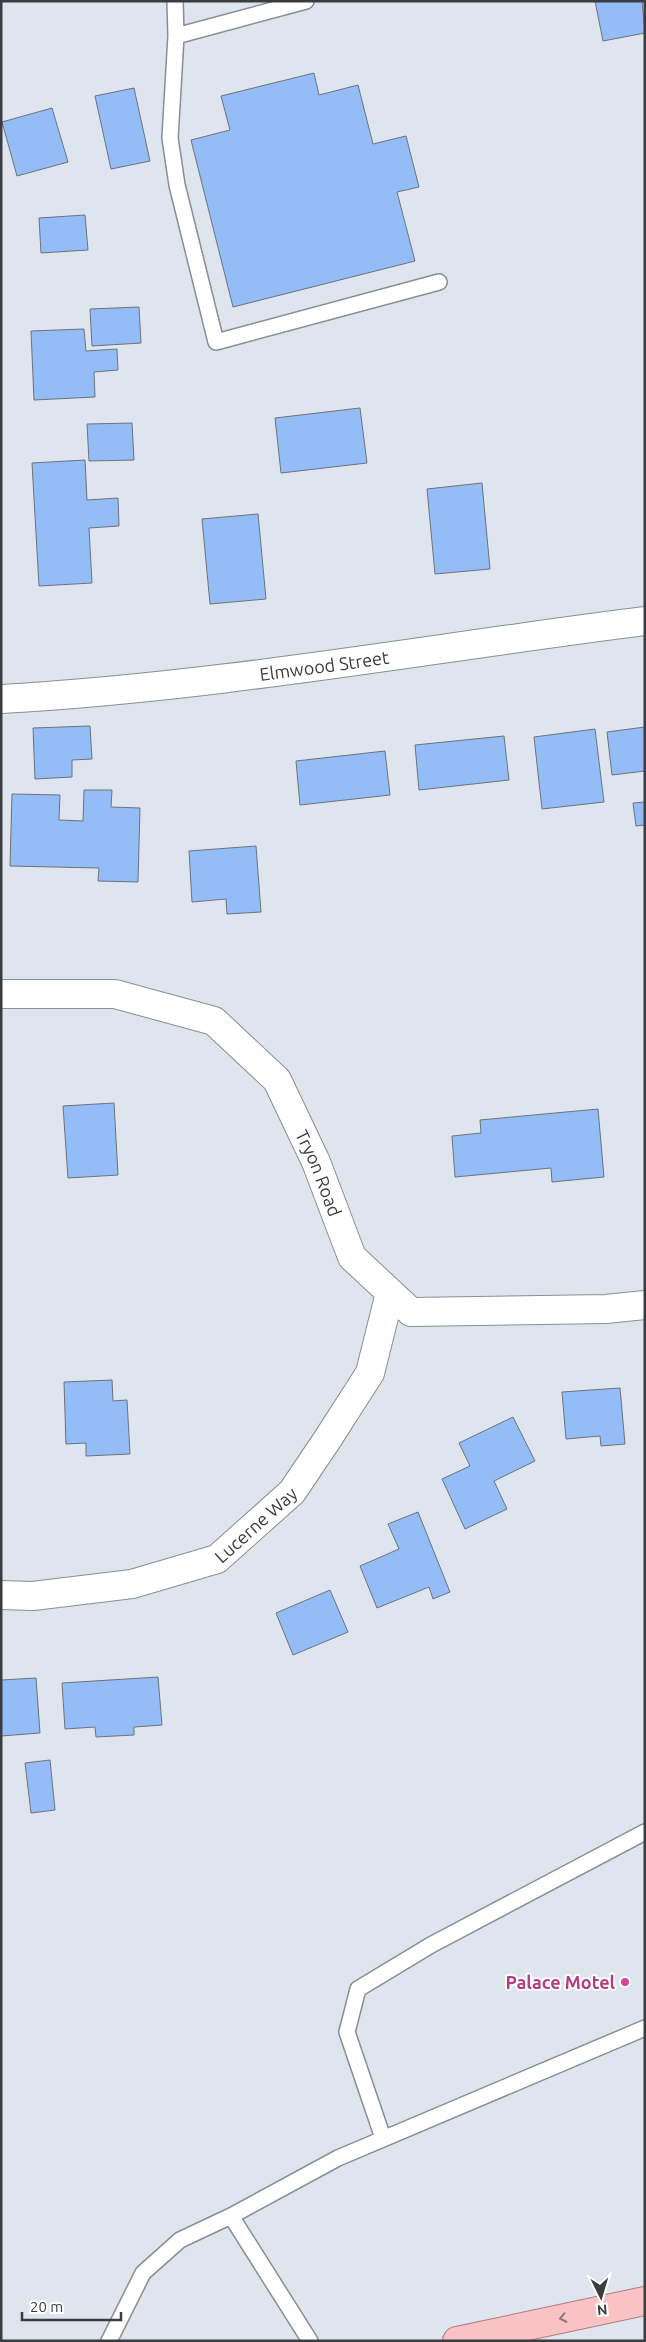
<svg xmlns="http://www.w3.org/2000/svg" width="646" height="2342" font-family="Ubuntu,sans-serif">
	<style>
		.building { fill: #94bcf6; stroke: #6d727a }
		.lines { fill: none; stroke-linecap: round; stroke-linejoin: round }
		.lane-casing { stroke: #888e96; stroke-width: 18 }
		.street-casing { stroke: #888e96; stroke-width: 30 }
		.primary-casing { stroke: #b4797d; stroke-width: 30 }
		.lane { stroke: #fff; stroke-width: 15 }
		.street { stroke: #fff; stroke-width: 28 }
		.primary { stroke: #f9c2c5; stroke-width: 28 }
		.oneway { stroke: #90787c }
		.hotel-dot { fill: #d1479c; stroke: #fff; stroke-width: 2 }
		.labels { text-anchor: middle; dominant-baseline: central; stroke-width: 4; stroke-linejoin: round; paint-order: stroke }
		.street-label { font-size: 18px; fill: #3a3c40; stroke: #fff }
		.hotel-label { font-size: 18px; font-weight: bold; fill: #b23c85; stroke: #fff; text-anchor: end }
	</style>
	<rect width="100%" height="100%" fill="#dfe5ee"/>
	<path class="building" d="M595 1H642L645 33 603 41Z
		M314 73 319 95 358 85 373 144 406 136 419 187 397 192 415 261 233 307 191 140 230 130 221 96Z
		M134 88 150 161 111 169 95 96Z
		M52 108 68 162 17 176 2 122Z
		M85 215 88 250 41 253 39 218Z
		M139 307 141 343 92 346 90 309Z
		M84 329 86 351 117 349 118 370 94 372 95 397 34 400 31 331Z
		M360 408 367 463 281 473 275 418Z
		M132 423 134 460 89 461 87 424Z
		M85 460 87 500 118 498 119 526 89 528 92 583 39 586 32 463Z
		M482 483 490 569 435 574 427 489Z
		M258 514 266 599 210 604 202 519Z
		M90 726 92 759 72 760V777L35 779 33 728Z
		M645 727V771L612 775 607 732Z
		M595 729 604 802 542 809 534 737Z
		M504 736 509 780 419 790 415 745Z
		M385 751 390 795 300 805 296 761Z
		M84 790H112L111 807 140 808 138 882 98 881 99 868 10 866 12 794 60 795 59 820 83 821Z
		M645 802V825L636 826 633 803Z
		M256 846 261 912 227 914 226 899 192 902 189 851Z
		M114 1103 118 1175 68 1178 63 1106Z
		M598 1109 604 1177 552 1182 551 1168 455 1177 452 1136 481 1133 480 1120Z
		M112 1380 113 1401 127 1400 130 1454 86 1456V1443L66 1444 64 1382Z
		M620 1388 625 1444 601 1446 600 1436 566 1439 562 1392Z
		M513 1417 535 1461 494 1481 507 1509 465 1529 442 1479 470 1466 459 1443Z
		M418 1512 450 1592 433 1599 429 1587 377 1608 360 1566 399 1549 388 1524Z
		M330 1590 348 1632 293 1655 276 1613Z
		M158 1677 162 1725 134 1727V1735L96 1737 95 1727 65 1729 62 1683Z
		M36 1678 40 1733 1 1736V1680Z
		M50 1760 55 1810 31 1813 25 1763Z"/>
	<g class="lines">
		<defs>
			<path id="lane" d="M175 1 176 36
				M306 1 176 36 170 138 177 185 216 342 439 282
				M383 2138 347 2032 358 1989 431 1945 645 1832
				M231 2216 310 2341
				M109 2341 143 2273 180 2240 231 2216 338 2158 645 2028"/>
			<g id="street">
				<path id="s1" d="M1 699C217 687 430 648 645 621"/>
				<path id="s2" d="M1 994H115L214 1021 277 1080 316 1162 352 1257 411 1312 606 1309 645 1305"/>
				<path id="s3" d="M1 1595 33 1596 132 1584 217 1559 292 1492 327 1440 370 1373 390 1293"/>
			</g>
			<path id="primary" d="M457 2341 645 2301"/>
		</defs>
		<use href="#lane" class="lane-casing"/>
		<use href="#street" class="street-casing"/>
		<use href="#primary" class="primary-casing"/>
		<use href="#lane" class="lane"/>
		<use href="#street" class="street"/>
		<use href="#primary" class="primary"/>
	</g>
	<defs><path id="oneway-chevron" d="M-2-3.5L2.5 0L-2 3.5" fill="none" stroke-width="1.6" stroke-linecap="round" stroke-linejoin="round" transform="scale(1.25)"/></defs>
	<use class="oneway" href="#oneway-chevron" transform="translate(563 2318) rotate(168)"/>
	<circle class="hotel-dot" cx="625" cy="1982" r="5"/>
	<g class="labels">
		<g class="street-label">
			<text stroke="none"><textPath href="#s1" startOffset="325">Elmwood Street</textPath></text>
			<text stroke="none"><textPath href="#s2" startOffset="405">Tryon Road</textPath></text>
			<text stroke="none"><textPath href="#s3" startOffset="272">Lucerne Way</textPath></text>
		</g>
		<g class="hotel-label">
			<text x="615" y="1982">Palace Motel</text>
		</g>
	</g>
	<rect width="646" height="2342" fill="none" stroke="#3a3c40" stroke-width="5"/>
	<g transform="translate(601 2297) rotate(175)" stroke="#ffffff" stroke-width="4" paint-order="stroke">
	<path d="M0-4L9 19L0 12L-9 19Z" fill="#3a3c40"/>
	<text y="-8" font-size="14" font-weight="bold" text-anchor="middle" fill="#3a3c40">N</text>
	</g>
	<path d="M22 2312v8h99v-8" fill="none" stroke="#3a3c40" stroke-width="2.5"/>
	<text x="30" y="2312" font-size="15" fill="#3a3c40" stroke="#ffffff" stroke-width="4" paint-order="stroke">20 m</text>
</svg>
